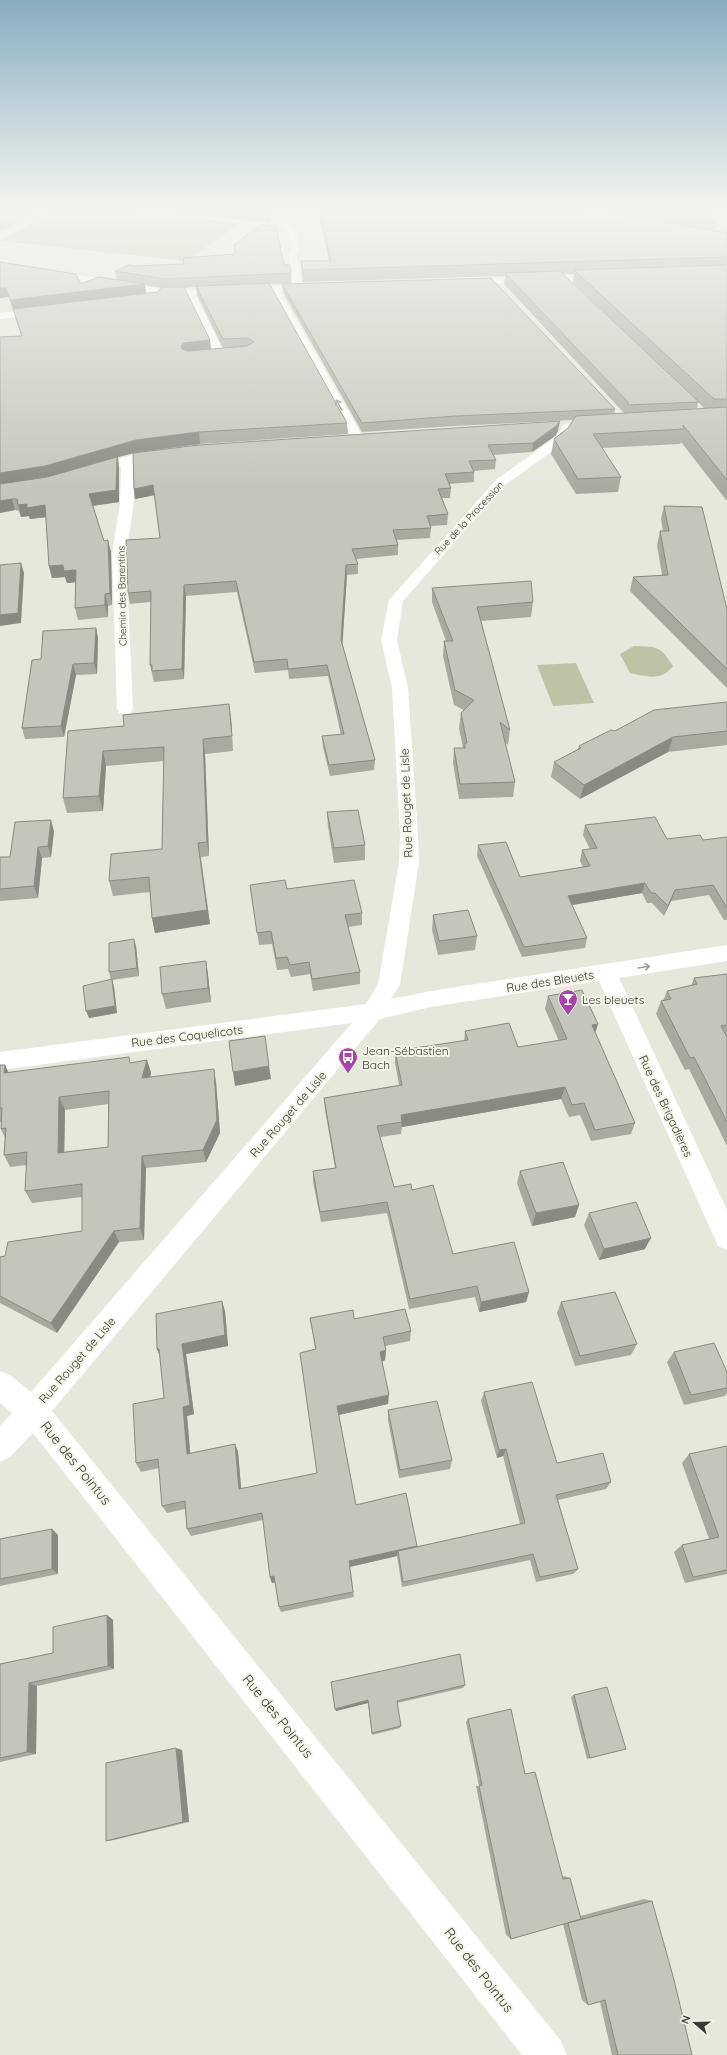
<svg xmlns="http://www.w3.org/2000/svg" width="727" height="2055" font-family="Quicksand,sans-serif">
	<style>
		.built { fill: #d8dcc8 }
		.green { fill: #bdc4a6 }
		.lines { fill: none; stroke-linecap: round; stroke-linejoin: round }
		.minor { fill: #fff; fill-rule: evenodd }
		.wall { fill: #a8aaa0; fill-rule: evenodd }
		.shaded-wall { fill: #888b82 }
		.building { fill: #c3c6ba; stroke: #888b82; fill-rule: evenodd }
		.oneway { stroke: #9c9c9a }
		.labels { text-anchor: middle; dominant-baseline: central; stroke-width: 4; stroke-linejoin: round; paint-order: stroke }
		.far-street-label { font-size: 10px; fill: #393a35; stroke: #f2f5e8 }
		.street-label { font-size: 12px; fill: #393a35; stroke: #f2f5e8 }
		.poi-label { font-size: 12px; fill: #393a35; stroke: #f2f5e8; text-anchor: start }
		.near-street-label { font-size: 14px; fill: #393a35; stroke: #f2f5e8 }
	</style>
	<rect width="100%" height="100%" fill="#e5e8db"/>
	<path class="built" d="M567 206H727V234Z"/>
	<path class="green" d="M0 206H53L0 231Z
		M64 206H67L240 223 187 261 0 241Z
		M634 646C659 647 660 646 673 666 662 681 647 677 630 673L620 654Z
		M576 663 594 703 553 706 537 665Z"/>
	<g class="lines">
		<path class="minor" d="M276 206H284L290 226 296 231 300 248 296 252 302 284H312L317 287 312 290 280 291 364 439 362 442 358 443 352 439 270 291 195 295 225 355 220 358 215 355 186 296 172 297 0 268V262L172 291 293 285 288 252 292 248 288 232 282 227Z
			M604 274 607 275V279L464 285 459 282 464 279Z
			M45 308 48 309V313L0 319V313Z
			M568 423 574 427 565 442 505 485 403 601 397 640 408 688 418 834 419 862 400 985 391 999 431 991 727 945V961L619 978 727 1210V1250L718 1246 599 981 431 1007 380 1019 52 1411 561 2041 567 2055H522L33 1433 10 1457 0 1462V1426L12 1413 0 1403V1371L10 1375 31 1392 352 1023 0 1070V1052L366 1004 378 984 399 862 400 834 392 688 381 640 389 600 497 479 556 437 564 425Z
			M162 450 168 454 166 457 133 462 134 503 126 554 133 709 131 713 125 714 119 713 117 709 112 554 120 503 121 466 89 476 83 472 85 469 138 453Z"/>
	</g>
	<path class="wall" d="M101 206H269L271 223 195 215 192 217Z
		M317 206H698L717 222 715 231 727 233V501L681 442 680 444 602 448 621 477 618 492 576 494 551 454 554 439 568 428 573 420 455 426 362 432 283 292 282 284 615 409 614 414 624 413 504 284 505 276 303 282 302 274 301 261H329ZM563 274H574L573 282 641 348ZM698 402 704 408 697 409Z
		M234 245 284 265 291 273V283L269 284 347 423 348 434 200 444 138 452 118 457 119 468V502L93 506 104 541 111 552 112 605 108 606V617L78 620 75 608 76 582 67 583 65 577 52 578 49 566 46 517 30 519 29 516 21 517 19 511 15 510 0 513V337L21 336 9 297 0 262 81 284 117 280 115 271 135 266 184 264 183 258 235 254ZM145 285 162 288 157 292 146 293ZM196 287 197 295 223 348 211 349 210 340 184 288Z
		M558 431 555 436 532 452 493 455 496 460 495 469 474 471V482L449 484 451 488 450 498H442L448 514 447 525 430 526 431 528 430 538 397 540 398 545V555L356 559 358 564V574L347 575 342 643 375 760 374 770 330 776 323 747 322 736 341 735 328 676 289 679 288 670 255 673 237 592 186 596 184 679 154 682 150 665 151 602 130 604 128 593 160 538 155 495 135 499 134 489Z
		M664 506 727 609V688L630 591 633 577 662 575 657 545 660 531H663L661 519Z
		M432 588 533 602 531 617 481 621 510 730 508 745 505 742 515 782 513 797 459 799 453 763 454 748H463L459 728 461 713 464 710 454 705 443 656 444 641H446L432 602Z
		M96 628 98 638 97 674 76 675 64 737 25 739 22 728Z
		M727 702V745L668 752 580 799 551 777 554 762 578 749 579 746 615 731Z
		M231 718 233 751 205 754 209 856 201 857 210 924 155 933 152 918 150 892 113 896 109 881 162 849 164 761 106 766 103 811 67 813 63 798 68 731Z
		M327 812 365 845V860L334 863 328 827Z
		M585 825 667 839 703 840 727 837V920H724L709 895 671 901 664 916 652 903H647L642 893 572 905 587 938 585 948 522 957 477 856 478 845 520 877 583 867 580 861 582 850 590 849 583 835Z
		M54 831 51 857 42 858 38 898 0 901V857H10Z
		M250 885 287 889 362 913V925L348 927 360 972V984L313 991 310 974 291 977 288 969 277 970 272 944 259 945Z
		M433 915 477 936 475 950 438 955 432 930Z
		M136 946 139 976 112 980 114 987 117 1013 89 1018 111 980 109 972Z
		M206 961 208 975 211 1002 166 1009 162 994Z
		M727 974V1146L689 1069 685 1070 656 1014 661 1001H663L667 991 691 986 694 978Z
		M548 996 598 1024 595 1032 635 1123 631 1134 591 1141 580 1115 569 1117 561 1099 402 1127 401 1134 380 1137 394 1187 412 1190 453 1254 529 1292 526 1302 479 1312 475 1297 409 1309 387 1213 321 1222 313 1182V1171L335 1168 325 1110 324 1098 399 1085 395 1063V1051L464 1041 465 1031 518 1047 559 1041 545 1009Z
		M147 1060 151 1073 150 1077 216 1082 220 1133 206 1162 146 1168 144 1240 119 1242 57 1333 0 1303V1257L5 1256 82 1231V1197L32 1203 25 1191 27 1165 10 1167 4 1155 5 1138 1 1129V1122H0V1065H5L8 1073 131 1063ZM108 1104V1147L64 1152 65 1110Z
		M520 1171 579 1205 575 1217 532 1226 517 1183Z
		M589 1213 645 1249 599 1260 584 1225Z
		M561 1302 637 1344 631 1355 575 1366 557 1313Z
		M225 1311 228 1346 186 1354 194 1414 187 1416 190 1453 235 1444 238 1452 241 1489 317 1473 315 1349 312 1329 310 1318 354 1319 411 1331 410 1341 385 1346 386 1350 385 1360 382 1362 388 1404 339 1415 356 1505 417 1546 416 1547 520 1524 503 1456 497 1458 481 1401 484 1392 557 1463 611 1482 606 1489 558 1500 578 1569 573 1574 536 1582 530 1560 402 1587 397 1556 350 1567 354 1597 281 1612 279 1607 275 1582 272 1583 270 1577 263 1520 191 1536 187 1529 185 1509 167 1513 162 1506 159 1468 141 1472 136 1463 164 1398 160 1356 157 1349Z
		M674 1352 727 1372V1393L725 1396 684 1405 667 1362Z
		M388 1410 452 1460 450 1469 399 1478 388 1420Z
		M727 1446V1574L685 1583 674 1552 682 1545 709 1539 682 1463 689 1454Z
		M52 1529 58 1535V1574L0 1586V1539Z
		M107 1615 113 1620 114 1669 37 1686 36 1754 0 1762V1664L53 1653Z
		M331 1682 465 1685 463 1688 397 1703 401 1726 400 1728 372 1735 368 1703 336 1711Z
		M574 1695 626 1749 587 1759 571 1697Z
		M468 1719 525 1774 562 1877 564 1876 570 1878 580 1916 644 1899 652 1901 692 2055H612L600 2002 588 2005 582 2000 563 1924 511 1939 506 1935 476 1786H479L466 1722Z
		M182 1750 189 1822 114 1840 106 1841Z"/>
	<path class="shaded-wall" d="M194 206 195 215 192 217 191 208Z
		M145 284 146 294 13 310 10 300Z
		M0 288H6L9 297 0 298Z
		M210 340 211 351 183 356 181 346 184 343Z
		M560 421 558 431 555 436 532 452 533 443Z
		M199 432 200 444 138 452 118 457 119 468V502L91 506 48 478 0 485V473L136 440Z
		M153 485 155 495 135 499 134 489Z
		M12 499 15 510 0 513V501Z
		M27 504 45 505 48 517 30 519 29 516 21 517 18 505Z
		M108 540 111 552 112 605 110 593Z
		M21 563 24 573 21 623 0 626V615Z
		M63 565 76 570 79 582 67 583 65 577 52 578 49 566Z
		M346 565 347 575 342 651 341 640Z
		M184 585 186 596 184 679 182 669Z
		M105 594 108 606V617L105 605Z
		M96 628 98 638 97 674 94 663Z
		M73 664 76 675 64 737 61 726Z
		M229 704 231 718 233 751 232 736Z
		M673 737 668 752 580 799 584 785Z
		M203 739 205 754 209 856 207 842Z
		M103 751 106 766 103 811 99 796Z
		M51 820 54 831 51 857 48 846Z
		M198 843 210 924 155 933 152 918Z
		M38 847 42 858 38 898 34 886Z
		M645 883 642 893 566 906 568 896Z
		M675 890 671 901 664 916 668 906Z
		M134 939 136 946 139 976 137 968Z
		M206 961 208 975 211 1002 208 988Z
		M112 979 114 987 117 1013 89 1018 86 1011Z
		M598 1024 594 1037 592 1025Z
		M147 1060 151 1073 146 1091 142 1078Z
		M5 1065 11 1078 4 1073Z
		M269 1066 271 1079 235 1086 233 1072Z
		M214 1069 216 1082 220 1133 206 1162 203 1150Z
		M565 1087 561 1099 402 1127 401 1115Z
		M59 1097 65 1110 64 1165 58 1153Z
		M142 1156 146 1168 144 1240 140 1228Z
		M579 1205 575 1217 532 1226 536 1213Z
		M114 1231 119 1242 57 1333 51 1323Z
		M651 1238 645 1249 599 1260 604 1249Z
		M529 1292 526 1302 479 1312 481 1302Z
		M222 1301 225 1311 228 1346 186 1354 194 1414 187 1416 191 1462 187 1454 183 1407 182 1344Z
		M157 1349H159L161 1359Z
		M386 1350 385 1360 380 1362V1352Z
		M389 1395 388 1404 338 1415 337 1406Z
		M235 1444 238 1452 242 1497 239 1489Z
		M506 1449 503 1456 497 1458 499 1450Z
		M52 1529 58 1535V1574L52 1569Z
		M417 1546 415 1552 398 1551 397 1556 349 1567V1561Z
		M274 1576 277 1582 272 1583 270 1577Z
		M107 1615 113 1620 114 1669 108 1666Z
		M29 1683 37 1686 36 1754 27 1752Z
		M368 1700V1703L336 1711 335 1709Z
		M176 1748 182 1750 189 1822H183Z"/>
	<path class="building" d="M168 206H269L271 214 194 206 191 208Z
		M319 206H572L727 233V257L303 270 301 261H331Z
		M615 206H698L717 222Z
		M261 225 276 226 284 265H290L291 273 166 279 115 271 129 265 135 266 184 264 183 258 235 254 234 245Z
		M0 262 76 274 81 284 99 277 145 284 10 300 6 288H0Z
		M727 265V399H714L574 270Z
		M560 271 699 402 628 405V402L505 273Z
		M491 278 615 409 456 416 362 423 282 284Z
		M269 283 347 423 199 432 136 440 45 466 0 473V337L22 336 13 309 157 292 163 287H184L210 340 184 343 181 346 182 349 188 351 247 346 254 342 248 338 223 339 196 286Z
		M727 407V480L683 425 684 429 593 434 621 477 578 479 554 439 568 428 576 416Z
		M560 421 556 426 533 443 488 445 496 460 469 461 474 472 445 474 451 488 438 489 448 514 427 516 431 528 393 530 398 545 352 549 358 564 346 565 341 640 375 760 329 765 322 736 344 734 327 665 288 669 287 659 254 662 236 581 184 585 182 669 152 671V665H150L151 591 128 593 126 540 160 538 153 485 134 489 133 453 199 445Z
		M117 457 116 490 89 494 104 541 108 540 110 593 105 594V605L75 608 76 570 64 571 63 565 49 566 45 505 27 508V504L18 505 17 499H12L0 501V484L47 477Z
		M664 506 702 507 727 609V669L633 577 668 575 660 531H669Z
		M21 563 18 613 0 615V565Z
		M531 581 533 602 477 607 510 730 500 722 515 782 460 784 454 748H465V743H467L461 713 474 700 455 690 444 641H453L432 588Z
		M96 628 94 663 73 664 61 726 22 728 32 660 41 659 43 631Z
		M727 702V731L673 737 584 785 554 762 581 748 579 746 611 730 615 731 654 710Z
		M229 704 232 736 203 739 207 842 198 843 207 910 152 918 149 877 109 881 111 854 162 849 164 747 103 751 99 796 63 798 68 731 124 726 123 715Z
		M358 810 365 845 334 848 327 812Z
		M655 817 667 839 700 835 703 840 727 837V908L713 885 675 890 668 906 655 893H651L645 883 568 896 587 938 524 947 478 845 506 842 520 877 590 866 582 850 597 848 585 825Z
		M51 820 48 846 38 847 34 886 0 889V857H10L15 822Z
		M285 880 287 889 354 880 362 913 345 915 360 972 312 979 309 962 290 965 287 957 276 958 271 931 257 933 250 885Z
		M468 910 477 936 439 941 433 915Z
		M134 939 137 968 109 972V943Z
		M206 961 208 988 162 994 160 967Z
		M727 974V1025L721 1026 727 1037V1122L694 1057 690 1058 661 1001 671 999 667 991 697 984 694 978Z
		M112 979 115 1006 86 1011 83 986Z
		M582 990 598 1024 592 1025 635 1123 595 1130 584 1103 572 1105 565 1087 401 1115 402 1122 377 1126 394 1187 411 1184 412 1190 433 1185 453 1254 514 1242 529 1292 481 1302 477 1286 410 1299 387 1202 320 1212 313 1171 336 1168 324 1098 402 1085 395 1051 468 1040 465 1031 509 1023 518 1047 567 1039 548 996Z
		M265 1036 269 1066 233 1072 229 1041Z
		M129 1057 130 1063 147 1060 142 1078 214 1069 217 1120 203 1150 142 1156 140 1228 114 1231 51 1323 0 1296V1257L5 1256 8 1242 82 1231V1184L25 1191 27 1152 4 1155 6 1128 1 1129 2 1108H0V1065H5L4 1073ZM109 1091 108 1147 58 1153 59 1097Z
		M563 1162 579 1205 536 1213 520 1171Z
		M636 1202 651 1238 604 1249 589 1213Z
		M615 1292 637 1344 580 1356 561 1302Z
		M222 1301 225 1335 182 1344 190 1405 183 1407 187 1454 235 1444 239 1489 317 1473 300 1353 316 1349 310 1318 353 1310 354 1319 405 1309 411 1331 383 1337 386 1350 380 1352 389 1395 337 1406 356 1505 406 1493 417 1546 349 1561 353 1592 279 1607 274 1576 270 1577 262 1513 187 1529 185 1501 162 1506 158 1459 136 1463 133 1404 164 1398 159 1349H157L156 1314Z
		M714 1343 727 1372V1388L691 1395 674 1352Z
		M532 1382 557 1463 603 1453 611 1482 556 1495 578 1569 540 1577 533 1554 403 1582 398 1551 525 1523 506 1449 499 1450 484 1392Z
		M437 1401 452 1460 400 1470 388 1410Z
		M727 1446V1570L693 1577 682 1545 719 1537 689 1454Z
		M52 1529V1569L0 1579V1539Z
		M107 1615 108 1666 29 1683 27 1752 0 1758V1664L53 1653V1627Z
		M460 1654 465 1685 397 1701 401 1726 372 1733 368 1700 335 1709 331 1682Z
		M607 1687 626 1749 590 1758 574 1695Z
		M511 1709 525 1774 535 1772 563 1879 570 1878 581 1919 511 1939 479 1786 482 1785 468 1719Z
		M176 1748 183 1822 106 1841V1763Z
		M652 1901 674 1980 692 2055H618L605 2000 588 2005 568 1923Z"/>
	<defs><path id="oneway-shaft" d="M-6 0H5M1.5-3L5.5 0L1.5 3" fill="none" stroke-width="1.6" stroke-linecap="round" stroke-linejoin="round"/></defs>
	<g class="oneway">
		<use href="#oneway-shaft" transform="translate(339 405) rotate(-119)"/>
		<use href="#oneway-shaft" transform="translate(644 967) rotate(-9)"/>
	</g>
	<linearGradient id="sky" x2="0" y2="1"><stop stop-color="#89adc0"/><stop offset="0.42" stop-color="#f3f5ef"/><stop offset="1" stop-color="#f3f5ef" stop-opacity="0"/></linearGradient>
	<rect width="727" height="493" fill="url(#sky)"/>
	<defs>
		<symbol id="bar-pin" viewBox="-11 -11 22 30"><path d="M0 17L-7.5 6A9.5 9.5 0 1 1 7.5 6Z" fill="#a843a9" stroke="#f2f5e8"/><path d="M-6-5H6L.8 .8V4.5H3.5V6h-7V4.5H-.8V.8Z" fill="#fff"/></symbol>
		<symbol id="bus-pin" viewBox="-11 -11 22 30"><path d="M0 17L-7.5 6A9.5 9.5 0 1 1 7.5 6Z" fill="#a843a9" stroke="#f2f5e8"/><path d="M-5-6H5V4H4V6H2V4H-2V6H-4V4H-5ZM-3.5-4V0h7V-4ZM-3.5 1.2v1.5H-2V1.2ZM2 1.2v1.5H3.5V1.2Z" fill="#fff"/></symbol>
	</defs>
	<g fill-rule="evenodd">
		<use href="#bar-pin" x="557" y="988" width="22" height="30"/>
		<use href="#bus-pin" x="337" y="1046" width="22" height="30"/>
	</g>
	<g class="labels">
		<g class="far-street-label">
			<text transform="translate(469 518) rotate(-47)">Rue de la Procession</text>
			<text transform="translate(122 596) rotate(-91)">Chemin des Barentins</text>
		</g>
		<g class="street-label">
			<text transform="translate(406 803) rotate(-92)">Rue Rouget de Lisle</text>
			<text transform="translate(550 981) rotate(-9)">Rue des Bleuets</text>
			<text transform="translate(187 1036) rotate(-7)">Rue des Coquelicots</text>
			<text transform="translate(666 1106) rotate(65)">Rue des Brigadières</text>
			<text transform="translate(288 1114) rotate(-49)">Rue Rouget de Lisle</text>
			<text transform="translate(77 1360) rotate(-49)">Rue Rouget de Lisle</text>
		</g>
		<g class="poi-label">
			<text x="582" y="999">Les bleuets</text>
			<text x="362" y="1050">Jean-Sébastien<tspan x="362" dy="14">Bach</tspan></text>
		</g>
		<g class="near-street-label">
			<text transform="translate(76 1463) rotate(51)">Rue des Pointus</text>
			<text transform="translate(278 1716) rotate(51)">Rue des Pointus</text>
			<text transform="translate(479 1970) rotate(52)">Rue des Pointus</text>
		</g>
	</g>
	<g transform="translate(695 2023) rotate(290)" stroke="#f2f5e8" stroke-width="3" paint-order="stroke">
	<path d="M0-3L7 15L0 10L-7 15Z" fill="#393a35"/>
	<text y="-6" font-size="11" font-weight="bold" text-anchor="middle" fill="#393a35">N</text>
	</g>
</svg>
